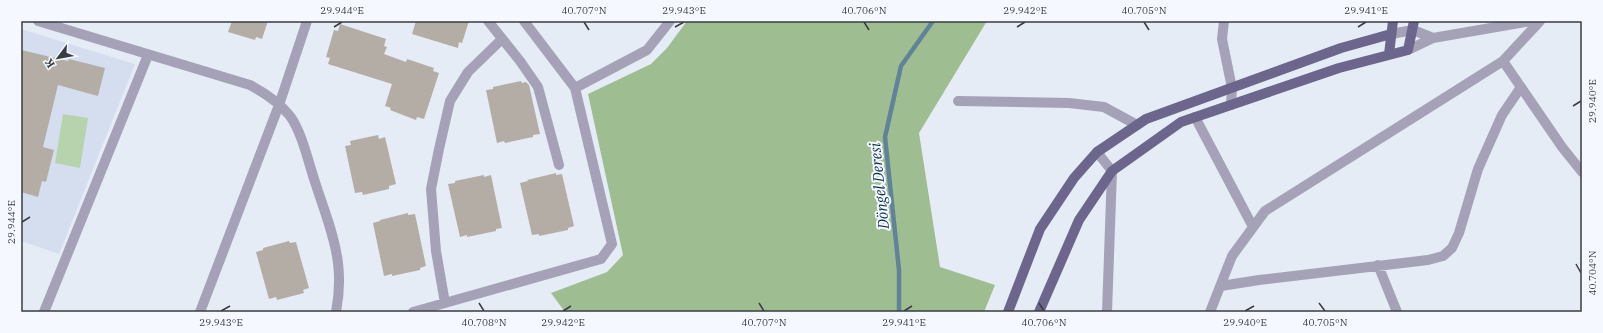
<svg xmlns="http://www.w3.org/2000/svg" width="1603" height="333" font-family="'IBM Plex Serif',serif">
	<style>
		.built { fill: #d4deee }
		.green { fill: #b7d3ad }
		.forest { fill: #9ebe92 }
		.lines { fill: none; stroke-linecap: round; stroke-linejoin: round }
		.stream { stroke: #60839a; stroke-width: 4.5 }
		.building { fill: #b4ada5 }
		.minor { stroke: #a5a2b8; stroke-width: 10 }
		.major { stroke: #6c668c; stroke-width: 10 }
		.ticks { fill: none; stroke: #393c40; stroke-width: 1.5 }
		.labels { text-anchor: middle; dominant-baseline: central; stroke-width: 4; stroke-linejoin: round; paint-order: stroke }
		.water-label { font-size: 15px; font-style: italic; fill: #0b344b; stroke: #f5f9ff }
		.neatline { fill: none; stroke: #393c40; stroke-width: 1.5 }
		.ticks-label { font-size: 10px; text-anchor: middle; fill: #393c40 }
	</style>
	<rect width="100%" height="100%" fill="#e5ecf5"/>
	<path class="built" d="M21 29 135 64 59 254 21 241Z"/>
	<path class="green" d="M63 114 88 118 80 168 55 163Z"/>
	<path class="forest" d="M687 21H987L919 133 940 267 995 285 984 312H565L551 293 607 272 623 255 588 94 651 64 667 48Z"/>
	<g class="lines">
		<path class="stream" d="M899 312V270L885 137 901 66 933 21"/>
	</g>
	<path class="building" d="M232 21H268L262 39 256 37 255 40 228 32Z
		M416 21H469L462 43 459 42 458 48 412 34Z
		M340 24 386 39 384 46 387 47 384 54 406 62 407 59 434 68 433 71 439 73 424 119 417 117 416 120 390 110 391 108 385 106 392 84 328 64 330 58 326 57 334 30 338 31Z
		M21 50 68 61 69 59 105 68 98 96 58 85 43 147 54 150 46 182 42 181 38 197 21 192Z
		M521 81 522 83 526 82 529 85 540 134 533 135V137L505 143 504 141 497 143 486 90 493 89V87Z
		M378 135 379 139 385 137 396 184 389 186V189L363 195 362 192 355 193 345 146 351 145 350 141Z
		M556 173V175L562 174 574 226 568 228V230L539 236V234L532 235 520 183 528 181 527 180Z
		M484 175V177L491 175 502 228 496 229V231L467 237V235L460 237 448 184 455 183V181Z
		M408 213V215L415 214 426 266 420 268V270L392 276V274L384 276 373 223 380 221V220Z
		M289 241 290 243 296 242 309 288 303 290 304 293 277 300 276 297 269 299 256 252 263 250V248Z"/>
	<g class="lines">
		<path class="minor" d="M38 21 250 85C265 93 279 102 290 116 302 132 309 165 316 185 324 210 335 237 338 263 340 279 339 296 336 312
			M488 21 520 61 538 87 559 165
			M1224 21 1222 39 1232 88 1231 105
			M1391 34 1413 30 1433 38
			M1408 50 1433 38 1531 21
			M1503 61 1562 147 1582 172
			M575 88 647 50 670 21
			M958 101 1069 103 1104 107 1137 125
			M1195 117 1253 227
			M1097 152 1112 171 1107 312
			M1378 265 1397 312
			M1221 286 1259 280 1428 260 1443 256 1452 248 1459 233 1478 169 1502 115 1521 87
			M445 303 436 251 431 189 439 149 450 101 468 72 502 39
			M44 312 148 55
			M200 312 279 105 307 21
			M413 312 601 259 612 244 575 88 524 21
			M1210 312 1232 256 1265 211 1503 61 1540 21"/>
		<path class="major" d="M1389 54 1393 21
			M1008 312 1040 229 1074 178 1097 152 1146 119 1341 48 1391 34
			M1039 312 1079 220 1112 171 1181 122 1339 68 1408 50 1414 21"/>
	</g>
	<path class="ticks" d="M584 22 589 30M864 22 869 30M1144 22 1149 30M334 27 342 22M675 27 684 22M1017 27 1025 22M1358 27 1366 22M1573 106 1581 101M22 222 30 217M1576 264 1581 273M479 303 484 311M759 303 764 311M1039 303 1044 311M1319 303 1325 311M221 311 230 306M563 311 571 306M904 311 912 306M1245 311 1254 306"/>
	<g class="labels">
		<g class="water-label">
			<text transform="translate(879 186) rotate(-96)">Döngel Deresi</text>
		</g>
	</g>
	<rect width="1603" height="333" fill="none" stroke="#f5f9ff" stroke-width="44"/>
	<g transform="translate(58 58) rotate(238)" stroke="#f5f9ff" stroke-width="3" paint-order="stroke">
	<path d="M0-3L7 15L0 10L-7 15Z" fill="#393c40"/>
	<text y="-6" font-size="11" font-weight="bold" text-anchor="middle" fill="#393c40">K</text>
	</g>
	<rect x="22" y="22" width="1559" height="289" class="neatline"/>
	<g class="ticks-label">
		<text x="342" y="14">29.944°E</text>
		<text x="584" y="14">40.707°N</text>
		<text x="684" y="14">29.943°E</text>
		<text x="864" y="14">40.706°N</text>
		<text x="1025" y="14">29.942°E</text>
		<text x="1144" y="14">40.705°N</text>
		<text x="1366" y="14">29.941°E</text>
		<text transform="translate(1592 101) rotate(-90)" y="4">29.940°E</text>
		<text transform="translate(11 222) rotate(-90)" y="4">29.944°E</text>
		<text transform="translate(1592 273) rotate(-90)" y="4">40.704°N</text>
		<text x="221" y="326">29.943°E</text>
		<text x="484" y="326">40.708°N</text>
		<text x="563" y="326">29.942°E</text>
		<text x="764" y="326">40.707°N</text>
		<text x="904" y="326">29.941°E</text>
		<text x="1044" y="326">40.706°N</text>
		<text x="1245" y="326">29.940°E</text>
		<text x="1325" y="326">40.705°N</text>
	</g>
</svg>
